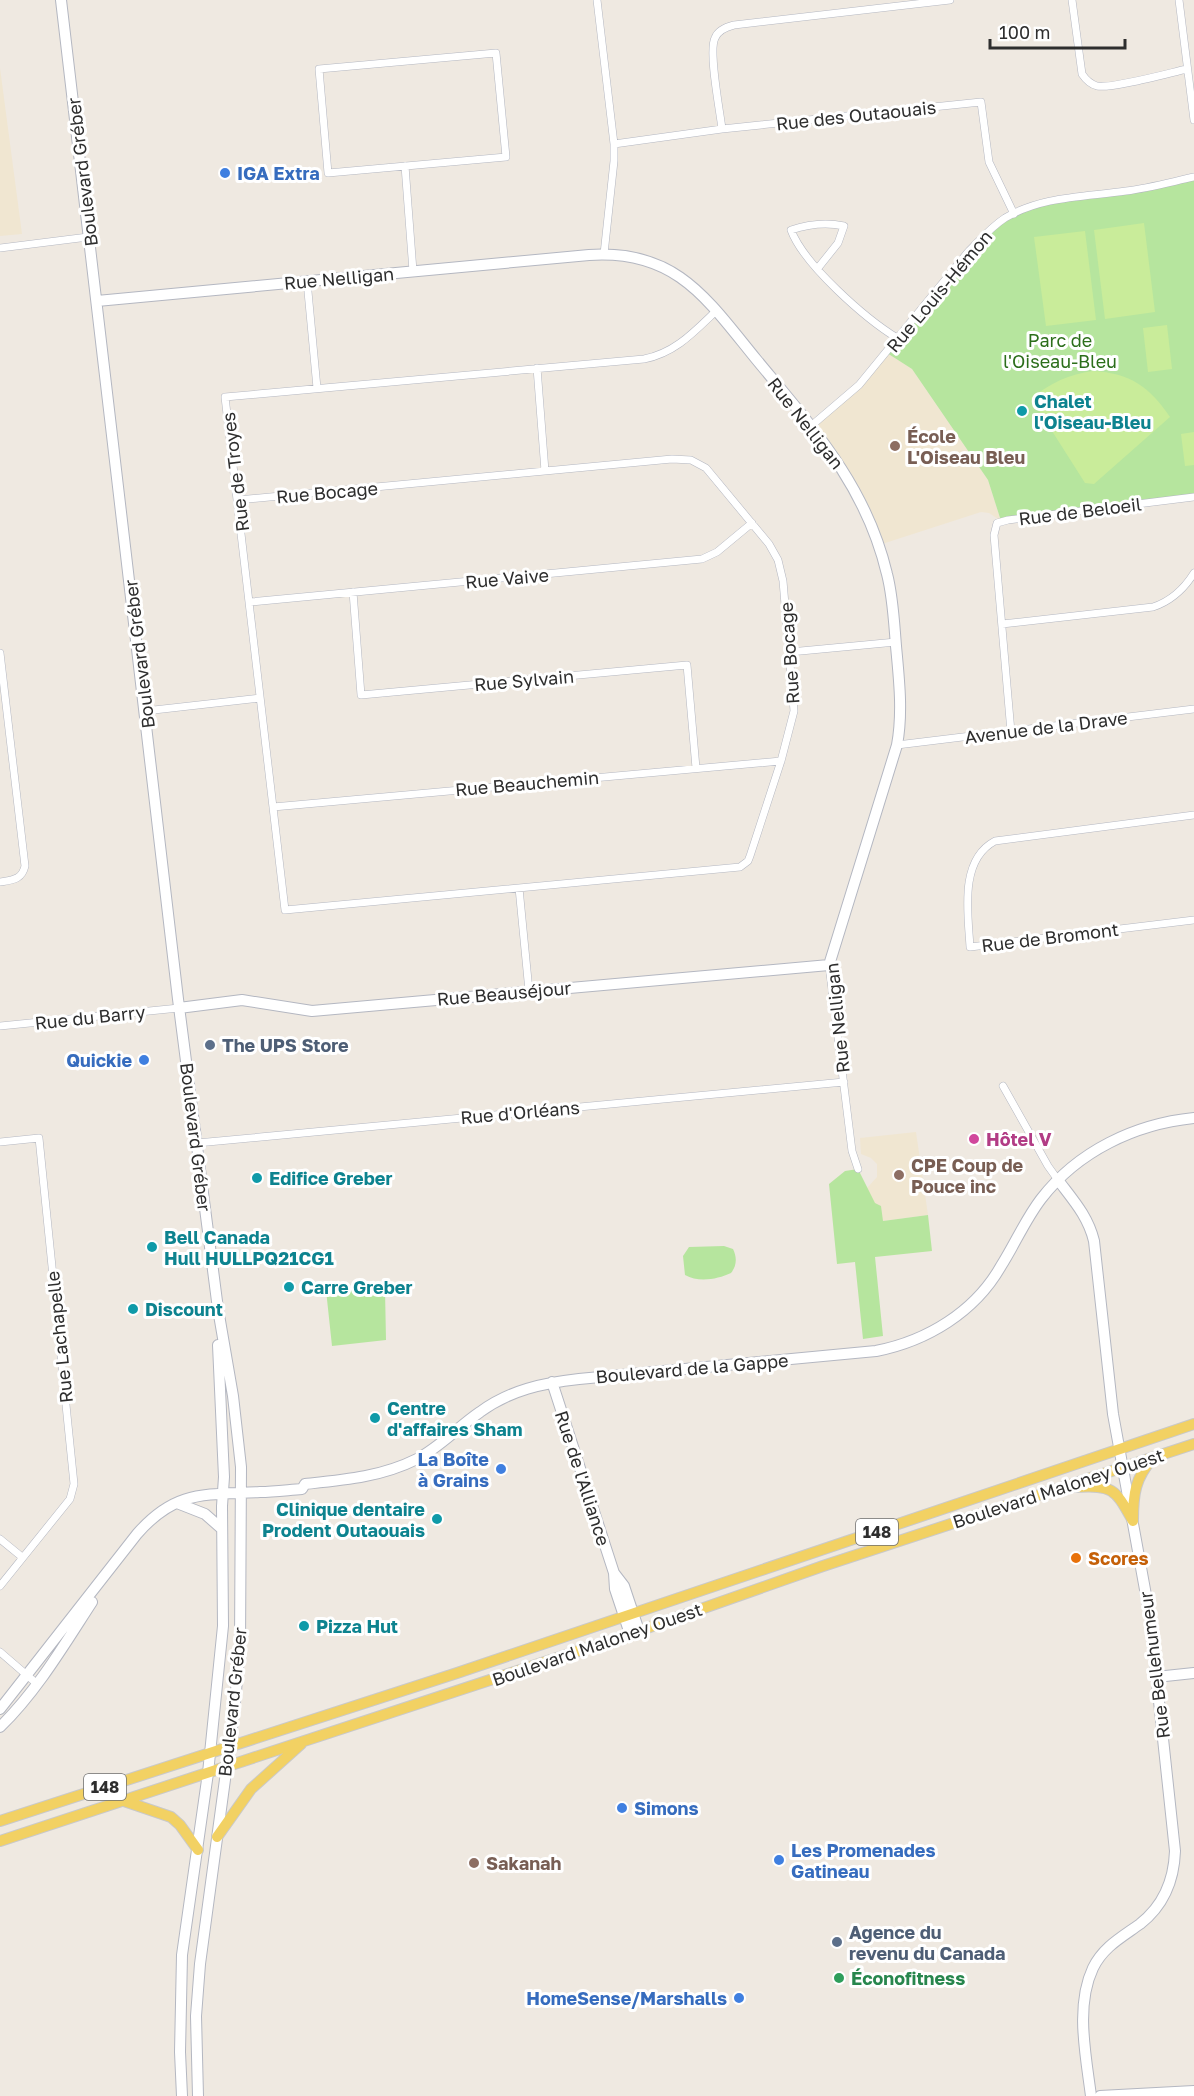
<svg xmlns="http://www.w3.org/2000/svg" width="1194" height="2096" font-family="'Golos Text',sans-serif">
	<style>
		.education { fill: #f0e6d1 }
		.green { fill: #b6e59e }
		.pitch { fill: #c9ec9a }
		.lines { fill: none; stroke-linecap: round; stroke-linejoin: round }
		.street-casing { stroke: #b4b7c1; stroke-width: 8 }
		.secondary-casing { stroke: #b4b7c1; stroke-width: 12 }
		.primary-casing { stroke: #c9c9c9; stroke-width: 12 }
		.street { stroke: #fff; stroke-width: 7 }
		.secondary { stroke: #fff; stroke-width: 10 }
		.primary { stroke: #f2d163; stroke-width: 10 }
		.shop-dot { fill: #3f7fe0; stroke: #fff; stroke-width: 2 }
		.culture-dot { fill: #0f9aa8; stroke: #fff; stroke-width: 2 }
		.education-dot { fill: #8d6e63; stroke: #fff; stroke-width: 2 }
		.service-dot { fill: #5c6f8a; stroke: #fff; stroke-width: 2 }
		.hotel-dot { fill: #d1479c; stroke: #fff; stroke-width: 2 }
		.food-dot { fill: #e8710a; stroke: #fff; stroke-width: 2 }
		.leisure-dot { fill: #2e9e5b; stroke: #fff; stroke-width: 2 }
		.labels { text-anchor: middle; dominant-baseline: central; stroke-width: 6; stroke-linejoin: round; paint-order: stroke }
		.shield { fill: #fff; stroke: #6d6d6d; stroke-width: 1.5 }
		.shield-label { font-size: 16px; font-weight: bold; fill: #2e2e2e }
		.street-label { font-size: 18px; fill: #2e2e2e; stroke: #fff }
		.shop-label { font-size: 18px; font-weight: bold; fill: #366cbe; stroke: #fff; text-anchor: start }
		.park-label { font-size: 18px; fill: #2c6e1b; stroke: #fff }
		.culture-label { font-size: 18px; font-weight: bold; fill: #0d838f; stroke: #fff; text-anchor: start }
		.education-label { font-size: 18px; font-weight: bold; fill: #785e54; stroke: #fff; text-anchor: start }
		.service-label { font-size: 18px; font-weight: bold; fill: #4e5e75; stroke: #fff; text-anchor: start }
		.hotel-label { font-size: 18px; font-weight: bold; fill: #b23c85; stroke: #fff; text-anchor: start }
		.food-label { font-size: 18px; font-weight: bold; fill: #c56008; stroke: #fff; text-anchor: start }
		.leisure-label { font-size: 18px; font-weight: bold; fill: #27864d; stroke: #fff; text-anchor: start }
	</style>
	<rect width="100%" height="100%" fill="#efe9e1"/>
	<path class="education" d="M0 68 22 234 0 236Z
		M887 353 912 369 988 480 1001 521 989 513 981 512 879 545 870 522 811 426 851 393Z
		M916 1132 928 1215 883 1221 867 1188 877 1177V1164L871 1158 861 1154 860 1138Z"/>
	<path class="green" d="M1194 177V497L1001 521 988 480 912 369 887 353 986 233 1024 209Z
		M858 1169 875 1203 881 1206 883 1221 928 1215 932 1251 875 1257 883 1336 863 1339 855 1262 837 1264 829 1184 845 1171Z
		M724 1246 733 1249C737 1257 737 1266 731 1273 718 1279 699 1283 685 1275L683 1256 689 1247Z
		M381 1283 385 1290 386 1340 332 1346 326 1290Z"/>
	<path class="pitch" d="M1144 223 1155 312 1105 319 1094 230Z
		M1085 231 1096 320 1046 326 1034 237Z
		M1167 325 1172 369 1148 372 1143 328Z
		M1093 371C1130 373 1150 387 1170 417L1094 484 1085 483 1031 398C1051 383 1069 374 1093 371Z
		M1194 432V465L1185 466 1181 434Z"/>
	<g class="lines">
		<defs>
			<path id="street" d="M597 0 614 144V161L604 254
				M1072 0 1082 74C1086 80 1090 84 1097 86 1111 89 1169 73 1187 69
				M1179 0 1194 120
				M496 53 506 157 328 173 319 69Z
				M722 129C720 111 708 51 715 38 718 30 726 27 734 25L950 0
				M614 144 722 129 981 102 989 162 1014 214
				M405 166 413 271
				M0 248 88 237
				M818 268 838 243 844 226C826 222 809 224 791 230 804 265 866 319 897 338
				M307 281 317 388
				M537 368 545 471
				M811 426 859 385 968 252C980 240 991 227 1005 218 1042 196 1085 197 1126 191 1149 188 1171 182 1194 177
				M238 500 672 459 691 460 706 468 769 544 778 560 783 581 794 711 781 761 750 856 748 861 740 867 285 910 225 397 644 359C675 353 694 332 716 311
				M353 592 361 695 687 665 696 768
				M250 602 702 559 717 552 752 523
				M1002 624 1153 607C1171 601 1184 589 1194 573
				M790 652 896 642
				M0 653 25 866C22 880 12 880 0 882
				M145 711 260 698
				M1011 732 994 535 997 523 1008 520 1194 497
				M897 745 1194 709
				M273 807 781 761
				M1194 815 995 841C959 860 968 913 970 947L1194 920
				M519 888 529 991
				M829 965 852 1151 858 1169
				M0 1026 179 1008
				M1003 1086 1048 1166 1058 1180
				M0 1142 39 1138 74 1484 70 1499 0 1586
				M197 1143 844 1082
				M0 1539 22 1557
				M0 1652 36 1683"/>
			<path id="secondary" d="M61 0 178 999 218 1309 233 1396 241 1467 240 1646 234 1713 200 1964 196 2016 198 2096
				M97 301 589 255C676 249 707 299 756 359 812 427 866 485 887 574 893 597 894 622 896 646 899 679 903 712 897 745L829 965 312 1011 242 1000 179 1008
				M1058 1180C1073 1200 1088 1216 1094 1241L1113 1414 1150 1617 1175 1851C1174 1880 1163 1906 1140 1924 1122 1937 1103 1947 1093 1968 1075 2006 1086 2056 1091 2096
				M552 1382 614 1573 615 1589 630 1634
				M177 1503 205 1514 222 1529
				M614 1573 624 1586 639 1631
				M1156 1677 1194 1673
				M0 1709 137 1534C176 1489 206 1495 260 1492 274 1492 288 1490 302 1489L305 1484C344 1480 381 1477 417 1459 440 1447 458 1427 480 1412 510 1390 543 1383 579 1379L876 1351C927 1341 975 1312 1001 1266 1015 1244 1025 1220 1041 1199 1078 1151 1135 1124 1194 1118
				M0 1727C37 1691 64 1645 92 1602
				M182 2096 180 2052 182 1955 208 1773 223 1626 222 1506 224 1477 218 1345
				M1100 2096 1194 2091"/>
			<path id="primary" d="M1075 1487C1114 1485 1115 1489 1133 1521
				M1133 1521C1133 1494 1135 1478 1153 1458
				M124 1801 171 1817 180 1825 198 1850
				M0 1821 457 1673 1194 1424
				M217 1837 251 1789 301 1744
				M0 1841 630 1634 823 1566 1194 1444"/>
		</defs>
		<use href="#street" class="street-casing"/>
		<use href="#secondary" class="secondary-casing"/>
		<use href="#primary" class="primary-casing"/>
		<use href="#street" class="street"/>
		<use href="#secondary" class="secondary"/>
		<use href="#primary" class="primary"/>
	</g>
	<g class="shop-dot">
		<circle cx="225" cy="173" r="6"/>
		<circle cx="144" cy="1060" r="6"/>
		<circle cx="501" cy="1469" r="6"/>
		<circle cx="622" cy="1808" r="6"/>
		<circle cx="779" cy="1860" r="6"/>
		<circle cx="739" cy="1998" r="6"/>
	</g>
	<g class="culture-dot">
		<circle cx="1022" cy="411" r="6"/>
		<circle cx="257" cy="1178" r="6"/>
		<circle cx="152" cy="1247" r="6"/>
		<circle cx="289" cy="1287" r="6"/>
		<circle cx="133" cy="1309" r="6"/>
		<circle cx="375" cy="1418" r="6"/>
		<circle cx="437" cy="1519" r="6"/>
		<circle cx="304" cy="1626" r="6"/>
	</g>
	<g class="education-dot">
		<circle cx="895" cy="446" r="6"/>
		<circle cx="899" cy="1175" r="6"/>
		<circle cx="474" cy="1863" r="6"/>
	</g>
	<g class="service-dot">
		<circle cx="210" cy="1045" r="6"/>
		<circle cx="837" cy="1942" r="6"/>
	</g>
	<circle class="hotel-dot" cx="974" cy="1139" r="6"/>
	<circle class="food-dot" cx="1076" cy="1558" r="6"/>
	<circle class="leisure-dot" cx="839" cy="1978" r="6"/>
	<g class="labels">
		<g class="shield">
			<rect x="856" y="1519" width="42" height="26" rx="4.5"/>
			<rect x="84" y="1774" width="42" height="26" rx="4.5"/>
		</g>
		<g class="shield-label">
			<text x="877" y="1532">148</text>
			<text x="105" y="1787">148</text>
		</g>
		<g class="street-label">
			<text transform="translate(856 115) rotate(-6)">Rue des Outaouais</text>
			<text transform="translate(82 172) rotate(-97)">Boulevard Gréber</text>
			<text transform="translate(339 278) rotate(-5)">Rue Nelligan</text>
			<text transform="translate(939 291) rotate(-50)">Rue Louis-Hémon</text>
			<text transform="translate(806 423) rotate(52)">Rue Nelligan</text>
			<text transform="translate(235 472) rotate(-97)">Rue de Troyes</text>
			<text transform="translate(327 492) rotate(-5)">Rue Bocage</text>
			<text transform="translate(1080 511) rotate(-7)">Rue de Beloeil</text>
			<text transform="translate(507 578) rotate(-5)">Rue Vaive</text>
			<text transform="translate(789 653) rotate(-94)">Rue Bocage</text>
			<text transform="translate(139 654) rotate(-97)">Boulevard Gréber</text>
			<text transform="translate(524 680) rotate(-5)">Rue Sylvain</text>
			<text transform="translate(1046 727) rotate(-7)">Avenue de la Drave</text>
			<text transform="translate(527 783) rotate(-5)">Rue Beauchemin</text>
			<text transform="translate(1050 937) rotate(-7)">Rue de Bromont</text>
			<text transform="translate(504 993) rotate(-5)">Rue Beauséjour</text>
			<text transform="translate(90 1017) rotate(-6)">Rue du Barry</text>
			<text transform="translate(837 1018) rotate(-96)">Rue Nelligan</text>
			<text transform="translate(520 1112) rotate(-5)">Rue d'Orléans</text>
			<text transform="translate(196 1137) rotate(83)">Boulevard Gréber</text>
			<text transform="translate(59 1337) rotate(-96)">Rue Lachapelle</text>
			<text transform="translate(692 1368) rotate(-5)">Boulevard de la Gappe</text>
			<text transform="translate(583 1478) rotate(72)">Rue de l'Alliance</text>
			<text transform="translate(1058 1488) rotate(-18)">Boulevard Maloney Ouest</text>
			<text transform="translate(597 1644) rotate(-19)">Boulevard Maloney Ouest</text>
			<text transform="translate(1154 1665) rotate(-97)">Rue Bellehumeur</text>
			<text transform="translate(232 1702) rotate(-84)">Boulevard Gréber</text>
		</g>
		<g class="shop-label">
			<text x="237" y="173">IGA Extra</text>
			<text x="132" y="1060" text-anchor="end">Quickie</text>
			<text x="489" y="1459" text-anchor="end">La Boîte<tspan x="489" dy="21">à Grains</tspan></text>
			<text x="634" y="1808">Simons</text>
			<text x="791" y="1850">Les Promenades<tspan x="791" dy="21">Gatineau</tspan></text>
			<text x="727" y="1998" text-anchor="end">HomeSense/Marshalls</text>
		</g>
		<g class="park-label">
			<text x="1060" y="340">Parc de<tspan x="1060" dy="21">l'Oiseau-Bleu</tspan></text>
		</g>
		<g class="culture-label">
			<text x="1034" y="401">Chalet<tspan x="1034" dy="21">l'Oiseau-Bleu</tspan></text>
			<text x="269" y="1178">Edifice Greber</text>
			<text x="164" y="1237">Bell Canada<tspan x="164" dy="21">Hull HULLPQ21CG1</tspan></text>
			<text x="301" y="1287">Carre Greber</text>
			<text x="145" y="1309">Discount</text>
			<text x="387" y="1408">Centre<tspan x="387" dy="21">d'affaires Sham</tspan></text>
			<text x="425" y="1509" text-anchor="end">Clinique dentaire<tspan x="425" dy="21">Prodent Outaouais</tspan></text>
			<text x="316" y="1626">Pizza Hut</text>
		</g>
		<g class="education-label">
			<text x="907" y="436">École<tspan x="907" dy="21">L'Oiseau Bleu</tspan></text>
			<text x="911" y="1165">CPE Coup de<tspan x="911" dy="21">Pouce inc</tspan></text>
			<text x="486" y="1863">Sakanah</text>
		</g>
		<g class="service-label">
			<text x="222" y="1045">The UPS Store</text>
			<text x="849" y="1932">Agence du<tspan x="849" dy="21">revenu du Canada</tspan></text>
		</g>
		<g class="hotel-label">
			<text x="986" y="1139">Hôtel V</text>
		</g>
		<g class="food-label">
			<text x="1088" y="1558">Scores</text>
		</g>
		<g class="leisure-label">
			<text x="851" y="1978">Éconofitness</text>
		</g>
	</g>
	<path d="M990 39v9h135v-9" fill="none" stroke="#2e2e2e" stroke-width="3"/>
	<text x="999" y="39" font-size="18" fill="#2e2e2e" stroke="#ffffff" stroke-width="4.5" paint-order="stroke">100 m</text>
</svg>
